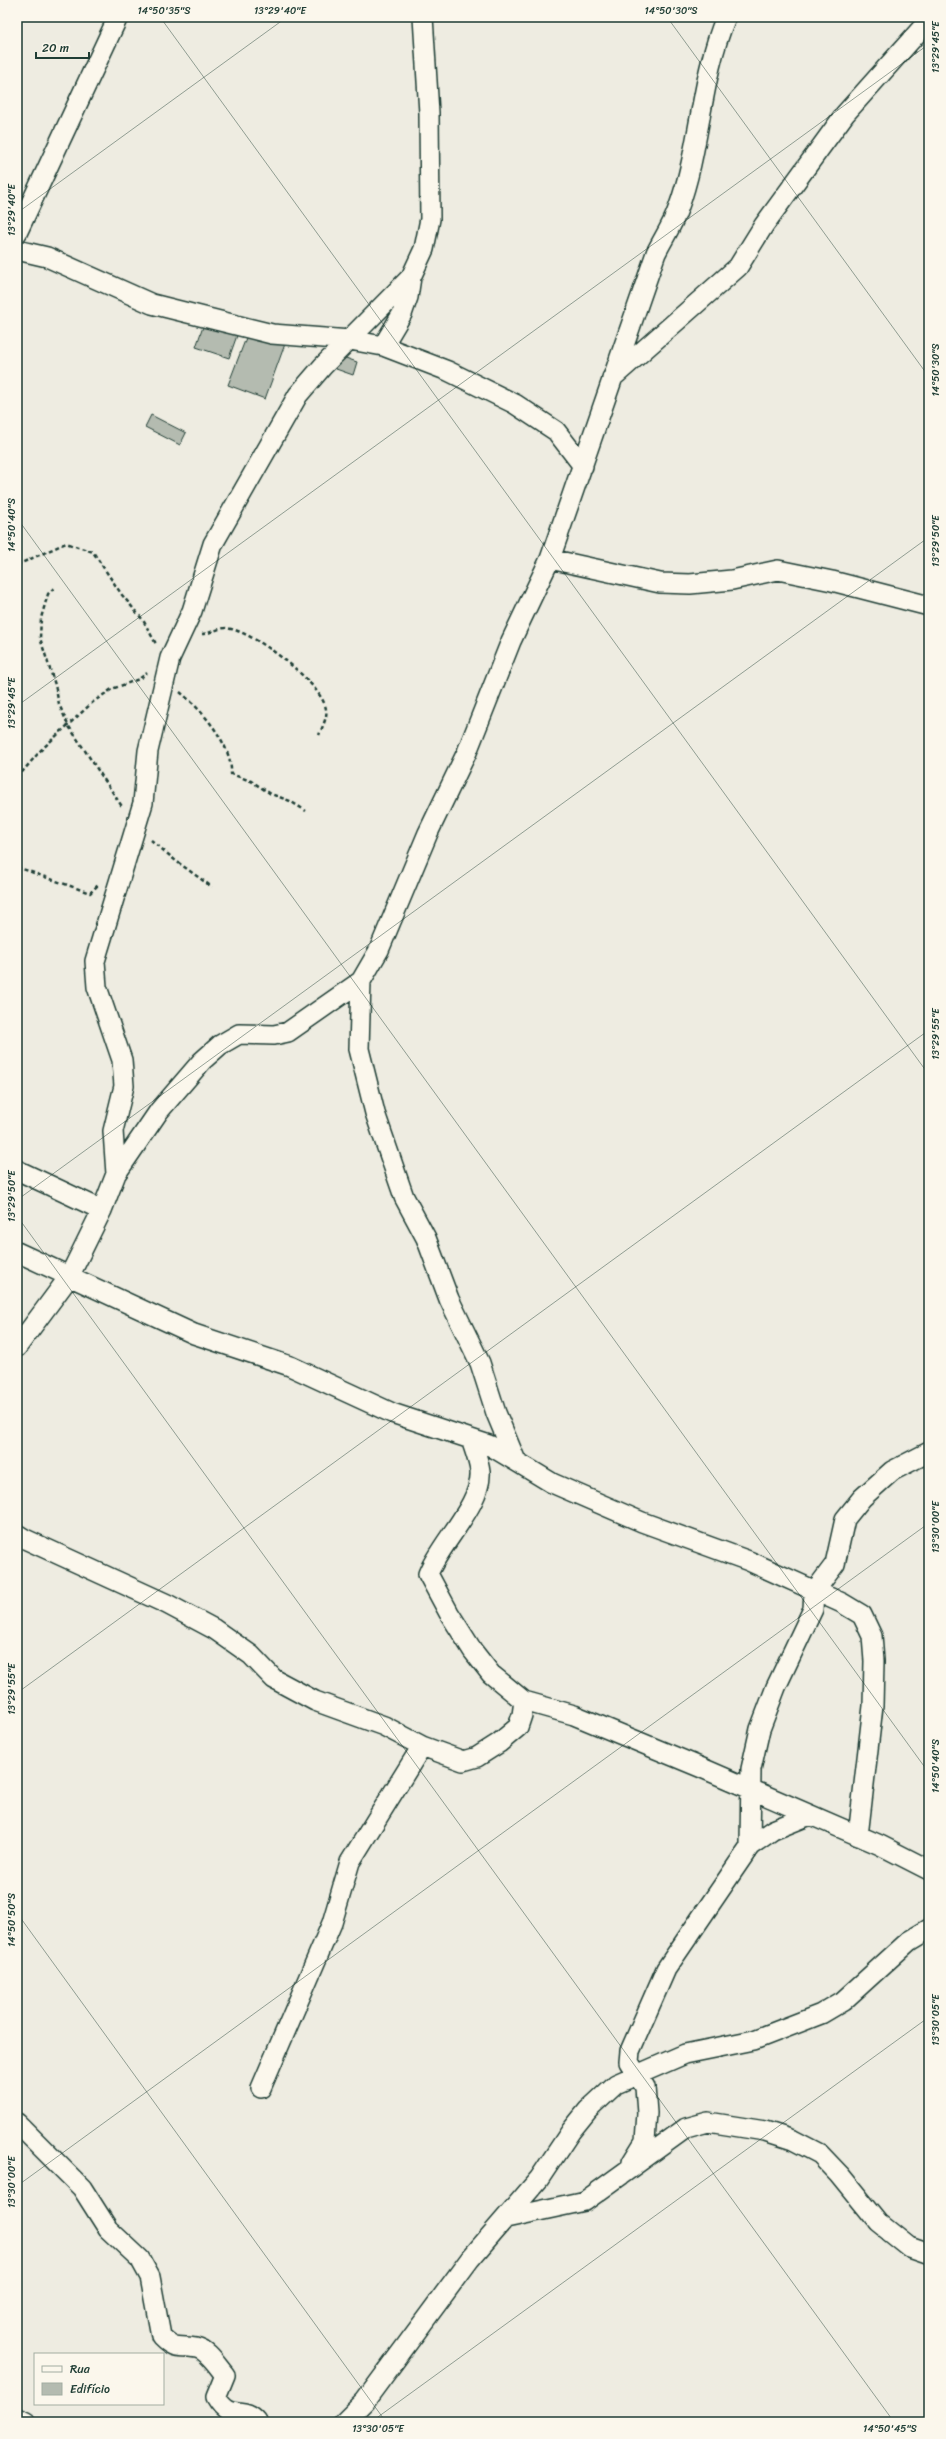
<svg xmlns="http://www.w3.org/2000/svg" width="946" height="2439" font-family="Sriracha,sans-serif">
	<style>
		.building { fill: #b4bbb0; stroke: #1f3d34 }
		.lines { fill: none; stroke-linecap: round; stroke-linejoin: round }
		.minor-casing { stroke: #1f3d34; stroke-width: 22 }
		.path { stroke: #1f3d34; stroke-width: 2.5; stroke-dasharray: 4 3; stroke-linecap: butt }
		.minor { stroke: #fbf7ec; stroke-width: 19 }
		.ticks { fill: none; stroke: #1f3d34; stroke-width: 1; stroke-opacity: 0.45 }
		.neatline { fill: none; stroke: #1f3d34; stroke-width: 1.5 }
		.ticks-label { font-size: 10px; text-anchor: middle; fill: #1f3d34 }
	</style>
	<rect width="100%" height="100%" fill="#eeece1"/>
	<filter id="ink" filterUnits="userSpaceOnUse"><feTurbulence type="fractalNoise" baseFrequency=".025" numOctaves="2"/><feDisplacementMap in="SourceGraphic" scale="8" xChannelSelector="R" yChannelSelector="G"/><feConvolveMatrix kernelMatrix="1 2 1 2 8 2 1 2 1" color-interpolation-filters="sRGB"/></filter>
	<g filter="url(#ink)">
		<path class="building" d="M207 315 240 327 229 358 196 347Z
			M249 330 285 344 265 399 228 385Z
			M340 356 357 362 353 375 336 369Z
			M151 415 186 433 180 445 145 427Z"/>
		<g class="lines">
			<defs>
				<path id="minor" d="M17 233 118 17
					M17 250 47 257 152 304 272 334 350 340 383 346 448 371 515 404 556 431 583 466
					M383 346 402 314 408 297 411 277 424 249 430 219 429 113 423 17
					M612 378 738 267 764 225 845 114 929 20
					M550 559 660 583 690 584 732 580 778 570 832 581 929 606
					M361 981 359 1049 375 1113 404 1197 426 1238 449 1299 480 1363 496 1413 516 1461
					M17 1170 102 1210
					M116 1174 113 1131 124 1086 122 1060 97 987 95 961 143 803 148 751 170 658 192 611 213 544 298 395 323 366 411 277
					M17 1252 194 1334 290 1366 392 1413 489 1445 552 1483 642 1522 749 1561 842 1603 862 1615 872 1636 874 1661 873 1706 858 1836
					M17 1347 69 1277 102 1210 116 1174 159 1111 202 1061 220 1045 239 1034 274 1035 288 1032 361 981 379 950 428 833 467 752 511 641 550 559 656 253C663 239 673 224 678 209 701 147 700 78 726 17
					M471 1439C474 1449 479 1461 480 1471 483 1503 440 1543 428 1574L449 1613 473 1651 491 1674 524 1701 574 1715 702 1768 880 1845 929 1870
					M17 1534 25 1539 167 1604 214 1629 251 1655 274 1679 315 1701 384 1726 422 1746 463 1761 477 1757 499 1743 518 1727 522 1715 524 1701
					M750 1846 751 1769 760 1729 776 1687 813 1609 814 1592 835 1564 845 1519 862 1498 892 1471 929 1452
					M261 2088 332 1923 350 1862 422 1746
					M17 2123 82 2188 108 2229 140 2259 150 2277 161 2336C177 2352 178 2344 196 2348 208 2350 217 2366 225 2375L216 2397C231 2423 243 2405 257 2422
					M632 2162 645 2141 647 2113 645 2087 629 2062 630 2051 666 1969 750 1846 773 1830 810 1815
					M506 2218 585 2201 686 2128 708 2122 765 2131 793 2140 820 2154 840 2175 879 2223 909 2247 929 2254
					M17 2418 26 2422
					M344 2422 365 2401 470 2259 539 2179 571 2131 588 2110 616 2084 685 2054 754 2040 821 2014 843 2001 909 1941 929 1929"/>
			</defs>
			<use href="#minor" class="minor-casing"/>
			<path class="path" d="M17 565 66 543 93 552 122 595 143 620 156 644
				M54 588 48 594 41 618 40 638 55 685 59 704 68 725 123 808
				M202 634C209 634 218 628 226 628 252 630 321 682 326 709 328 716 322 728 319 735
				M180 692C201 709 233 745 231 774L251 781 271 794 290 801 306 811
				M17 778 41 750 93 702 112 689 139 679 147 673
				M151 840 176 861 212 887
				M17 867 90 893 98 885"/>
			<use href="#minor" class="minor"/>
		</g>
	</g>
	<path class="ticks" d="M160 17 929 1075M667 17 929 377M17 213 287 17M17 518 929 1773M17 706 929 44M17 1200 929 537M17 1216 894 2422M17 1693 929 1030M17 1913 386 2422M17 2186 929 1523M371 2422 929 2017"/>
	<rect width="946" height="2439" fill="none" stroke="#fbf7ec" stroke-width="44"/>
	<rect x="34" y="2353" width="130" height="52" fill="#fbf7ec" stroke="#a3ada2"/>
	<rect x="42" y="2366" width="20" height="6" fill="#fbf7ec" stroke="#a3ada2"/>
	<text x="70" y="2373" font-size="12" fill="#1f3d34">Rua</text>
	<rect x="42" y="2383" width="20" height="12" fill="#b4bbb0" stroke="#a3ada2"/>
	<text x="70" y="2393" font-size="12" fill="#1f3d34">Edifício</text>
	<path d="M36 52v6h53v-6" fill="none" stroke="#1f3d34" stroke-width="2"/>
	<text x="42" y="52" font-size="12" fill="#1f3d34" stroke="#fbf7ec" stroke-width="3" paint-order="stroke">20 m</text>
	<rect x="22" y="22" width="902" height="2395" class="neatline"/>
	<g class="ticks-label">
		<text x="164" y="14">14°50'35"S</text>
		<text x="280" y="14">13°29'40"E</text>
		<text x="671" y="14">14°50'30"S</text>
		<text transform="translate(935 47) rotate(-90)" y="4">13°29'45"E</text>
		<text transform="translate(11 210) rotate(-90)" y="4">13°29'40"E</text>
		<text transform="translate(935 370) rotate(-90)" y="4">14°50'30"S</text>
		<text transform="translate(11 525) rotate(-90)" y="4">14°50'40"S</text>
		<text transform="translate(935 541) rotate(-90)" y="4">13°29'50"E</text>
		<text transform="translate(11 703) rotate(-90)" y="4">13°29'45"E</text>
		<text transform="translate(935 1034) rotate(-90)" y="4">13°29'55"E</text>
		<text transform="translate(11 1196) rotate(-90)" y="4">13°29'50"E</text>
		<text transform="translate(935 1527) rotate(-90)" y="4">13°30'00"E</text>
		<text transform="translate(11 1689) rotate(-90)" y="4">13°29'55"E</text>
		<text transform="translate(935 1766) rotate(-90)" y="4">14°50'40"S</text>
		<text transform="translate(11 1920) rotate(-90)" y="4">14°50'50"S</text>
		<text transform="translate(935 2020) rotate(-90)" y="4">13°30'05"E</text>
		<text transform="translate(11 2182) rotate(-90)" y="4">13°30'00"E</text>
		<text x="378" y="2432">13°30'05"E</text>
		<text x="890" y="2432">14°50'45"S</text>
	</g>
</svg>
